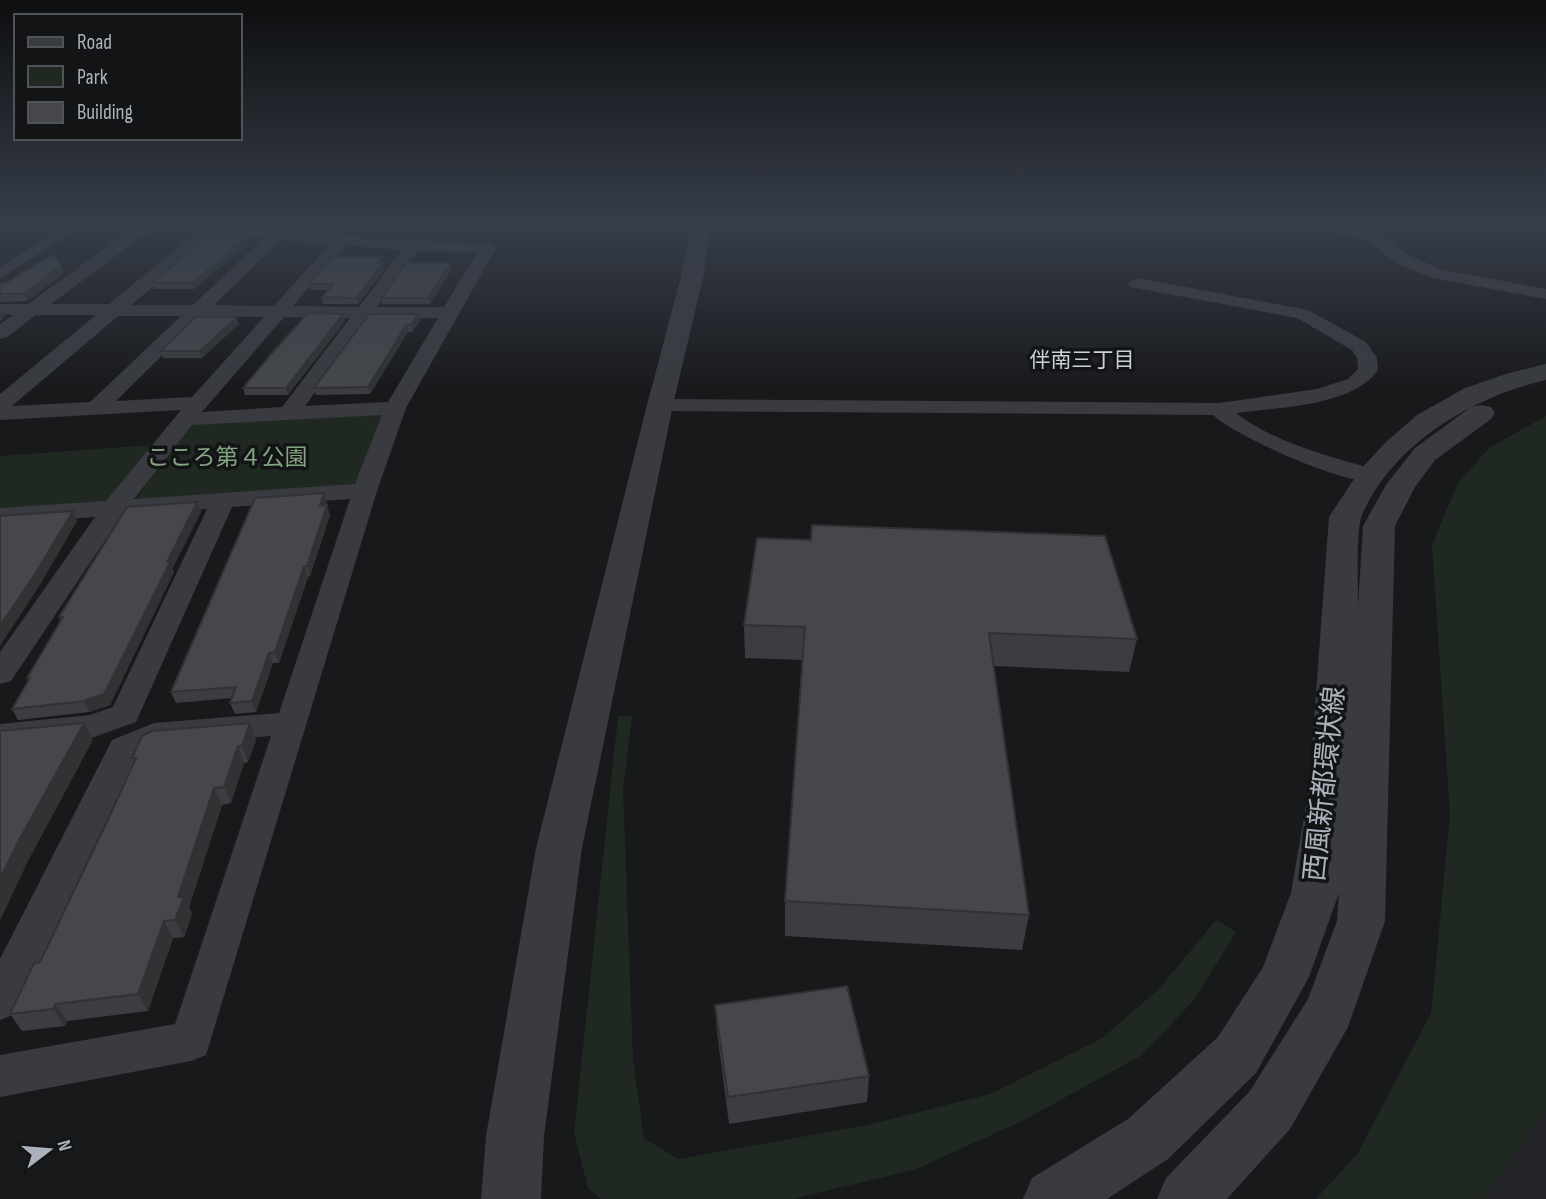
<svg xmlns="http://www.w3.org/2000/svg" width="1546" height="1199" font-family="'Sofia Sans Condensed','Noto Sans JP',sans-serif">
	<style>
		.built { fill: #242528 }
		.green { fill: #202921 }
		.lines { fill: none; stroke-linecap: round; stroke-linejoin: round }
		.minor { fill: #393b40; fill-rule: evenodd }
		.tertiary { fill: #393b40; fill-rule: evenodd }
		.wall { fill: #3b3d40 }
		.shaded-wall { fill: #303234 }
		.building { fill: #45474b; stroke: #303234; stroke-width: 2 }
		.labels { text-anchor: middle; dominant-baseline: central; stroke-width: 7; stroke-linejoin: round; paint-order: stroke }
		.far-neighbourhood-label { font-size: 21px; fill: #ccd0d6; stroke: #131416 }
		.park-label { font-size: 23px; fill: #84a582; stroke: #131416 }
		.near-street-label { font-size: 28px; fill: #abb1ba; stroke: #131416 }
	</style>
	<rect width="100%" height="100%" fill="#18191b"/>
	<path class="built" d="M1546 1109V1199H1482Z"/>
	<path class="green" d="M372 411 382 415 359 482 346 488 146 502 137 497 185 428 199 422Z
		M1546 416V1109L1482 1199H1316L1358 1153 1431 1013 1450 816 1432 545 1458 483 1490 447Z
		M165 444 114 508 0 515V456Z
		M618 716H632L623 790 633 1060 644 1138 678 1159 867 1125 990 1094 1101 1039 1158 990 1216 920 1236 932 1194 1000 1142 1055 1026 1119 916 1169 793 1199H601L588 1188 574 1133Z"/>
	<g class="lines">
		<path class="minor" d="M0 222H17L0 232Z
			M70 222H88L0 279V267Z
			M120 222H181L413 241 488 243 496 248 406 408 377 491 206 1055 191 1061 0 1097V1055L175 1024 271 736 159 745 137 756 15 1014 0 1020V959L112 740 154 723 279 713 350 499 232 507 136 722 94 737 0 746V724L90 715 113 707 207 509 122 515 11 681 0 684V652L95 517 0 524V508L106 501 181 410 0 420V394L96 315H36L7 337 0 339V324L13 315 0 314V304H28L134 227 123 225ZM152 229 197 232 109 304H51ZM215 234 264 238 193 305H131ZM281 240 330 244 274 306 214 305ZM346 245 402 250 359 307 293 306ZM418 251 477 253 444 307H377ZM118 316H181L90 402 12 406ZM202 316 264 317 192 397 116 401ZM284 317 350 318 282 407 202 412ZM369 318H438L388 402 305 406ZM382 415 355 484 134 499 192 425Z
			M1310 222H1334L1380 235 1410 256 1443 270 1546 289V299L1433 278 1398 264 1368 241 1313 225Z
			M1137 278 1308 310 1366 342 1377 358 1378 370C1352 407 1278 407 1236 413 1276 444 1332 457 1379 471L1383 476 1379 481C1350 488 1237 437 1213 415L660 411 652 410 649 405 652 400 660 399 1219 403 1317 389 1348 379 1358 369 1357 358 1352 350 1297 318 1131 287 1128 283Z"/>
		<path class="tertiary" d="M691 222H711L704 273 673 405 582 848 544 1136 541 1199H481L486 1136 536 848 647 405 682 273Z
			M1546 364V380C1474 396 1392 444 1362 515 1356 528 1358 588 1358 606L1363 526 1386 485 1415 448 1471 407 1481 405 1491 407 1495 413 1491 419 1435 460 1415 487 1395 526 1385 921 1348 1027 1290 1129 1227 1199H1157L1166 1178 1250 1091 1308 999 1337 921 1339 893 1309 977 1256 1073 1168 1159 1107 1199H1023L1032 1178 1128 1119 1218 1037 1263 967 1291 893 1309 788 1329 517 1360 470 1386 442 1417 415 1465 388 1506 374Z"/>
	</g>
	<path class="wall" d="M248 236 250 242 194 289H154L152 283Z
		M382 257 384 270 358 304H323L322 297 328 290H311L309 284Z
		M451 270 430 304H382L381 298Z
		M64 273 27 301 0 302V283H6Z
		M369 314 420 321 412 332H408L370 394 316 395 314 388Z
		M345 321 288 395H245L243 388Z
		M239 324 202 358H163L161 351Z
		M197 502 201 512 172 569 174 572 110 705 89 712 18 720 12 709 28 681 27 678 61 621 59 617Z
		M327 503 326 505 330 515 310 576 308 577 279 663H273L256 712 235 714 230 703 232 698 176 703 171 692Z
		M757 538 1137 639 1129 672 994 666 1029 915 1022 950 785 936V901L802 660 745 658 744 625Z
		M256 740 248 762 244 763 231 803 222 805 189 907 192 914 184 937 173 938 148 1011 67 1021 65 1026 22 1031 10 1014 40 962 112 811 134 762 132 758Z
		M715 1005 869 1076 867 1102 729 1124 717 1032Z"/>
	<path class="shaded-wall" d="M248 236 250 242 194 289 192 283Z
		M382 257 384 270 358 304 356 298Z
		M450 263 451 270 430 304 428 298Z
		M61 265 64 273 27 301 24 294Z
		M2 309 5 317 0 321V311Z
		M343 314 345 321 288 395 286 388Z
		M418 314 420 321 412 332 411 325Z
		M237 317 239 324 202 358 200 351Z
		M406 325 408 332 370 394 368 387Z
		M324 493 327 503 323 516 320 506Z
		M197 502 201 512 172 569 174 572 110 705 89 712 84 701 167 562Z
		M327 505 330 515 310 576 307 566Z
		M73 511 77 521 40 585 0 646V626Z
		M304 566 308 577 279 663 275 652Z
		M269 653 273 663 256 712 252 701Z
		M84 723 93 740 28 861 0 921V879L17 844Z
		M250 723 256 740 248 762 242 746Z
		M238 746 244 763 231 803 224 787Z
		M214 788 222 805 189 907 192 914 184 937 175 920 178 897Z
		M164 921 173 938 148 1011 138 994Z
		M55 1004 67 1021 65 1026 53 1009Z"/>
	<path class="building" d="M208 236H248L192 283H152Z
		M53 254 61 265 24 294H0V283H6Z
		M332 257H382L377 263H383L356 298 322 297 333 284H309Z
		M406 263H450L428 298H381Z
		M308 313 343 314 286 388H243L272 353Z
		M369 314H418L411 325H406L368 387 314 388Z
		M195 317H237L200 351H161Z
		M324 493 320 506 327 505 307 566H304L275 652 269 653 252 701 230 703 236 687 171 692 255 498Z
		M197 502 167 562H170L104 694 84 701 12 709 30 678H27L63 617H59L127 507Z
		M73 511 35 574 0 626V516Z
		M812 525 1105 536 1137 639 989 633 1029 915 785 901 805 627 744 625 757 538 811 540Z
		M84 723 17 844 0 879V731Z
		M250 723 242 746H238L224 787 214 788 178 897H184L175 920 164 921 138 994 55 1004 53 1009 10 1014 34 963 40 962 112 811 136 758H132L142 736 152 731Z
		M847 986 869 1076 728 1097 715 1005Z"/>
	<linearGradient id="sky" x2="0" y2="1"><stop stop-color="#0d0e0f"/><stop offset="0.57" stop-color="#373e4a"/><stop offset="1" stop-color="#373e4a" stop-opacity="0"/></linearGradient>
	<rect width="1546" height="390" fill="url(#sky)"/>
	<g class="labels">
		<g class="far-neighbourhood-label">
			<text x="1082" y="360">伴南三丁目</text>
		</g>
		<g class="park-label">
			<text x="227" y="458">こころ第４公園</text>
		</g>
		<g class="near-street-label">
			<text transform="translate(1325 784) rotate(-84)">西風新都環状線</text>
		</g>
	</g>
	<rect x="14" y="14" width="228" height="126" fill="#131416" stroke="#505358" stroke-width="2"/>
	<rect x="28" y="37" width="35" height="10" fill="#393b40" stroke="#505358" stroke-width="2"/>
	<text x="77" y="49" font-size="21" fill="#abb1ba">Road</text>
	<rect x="28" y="66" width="35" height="21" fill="#202921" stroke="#505358" stroke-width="2"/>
	<text x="77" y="84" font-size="21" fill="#abb1ba">Park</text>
	<rect x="28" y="102" width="35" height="21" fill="#45474b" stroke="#505358" stroke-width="2"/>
	<text x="77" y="119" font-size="21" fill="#abb1ba">Building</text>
	<g transform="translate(49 1150) rotate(74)" stroke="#131416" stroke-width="5" paint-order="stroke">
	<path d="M0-5L12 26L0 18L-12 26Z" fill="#abb1ba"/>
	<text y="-10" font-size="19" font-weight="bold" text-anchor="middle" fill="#abb1ba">N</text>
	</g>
</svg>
